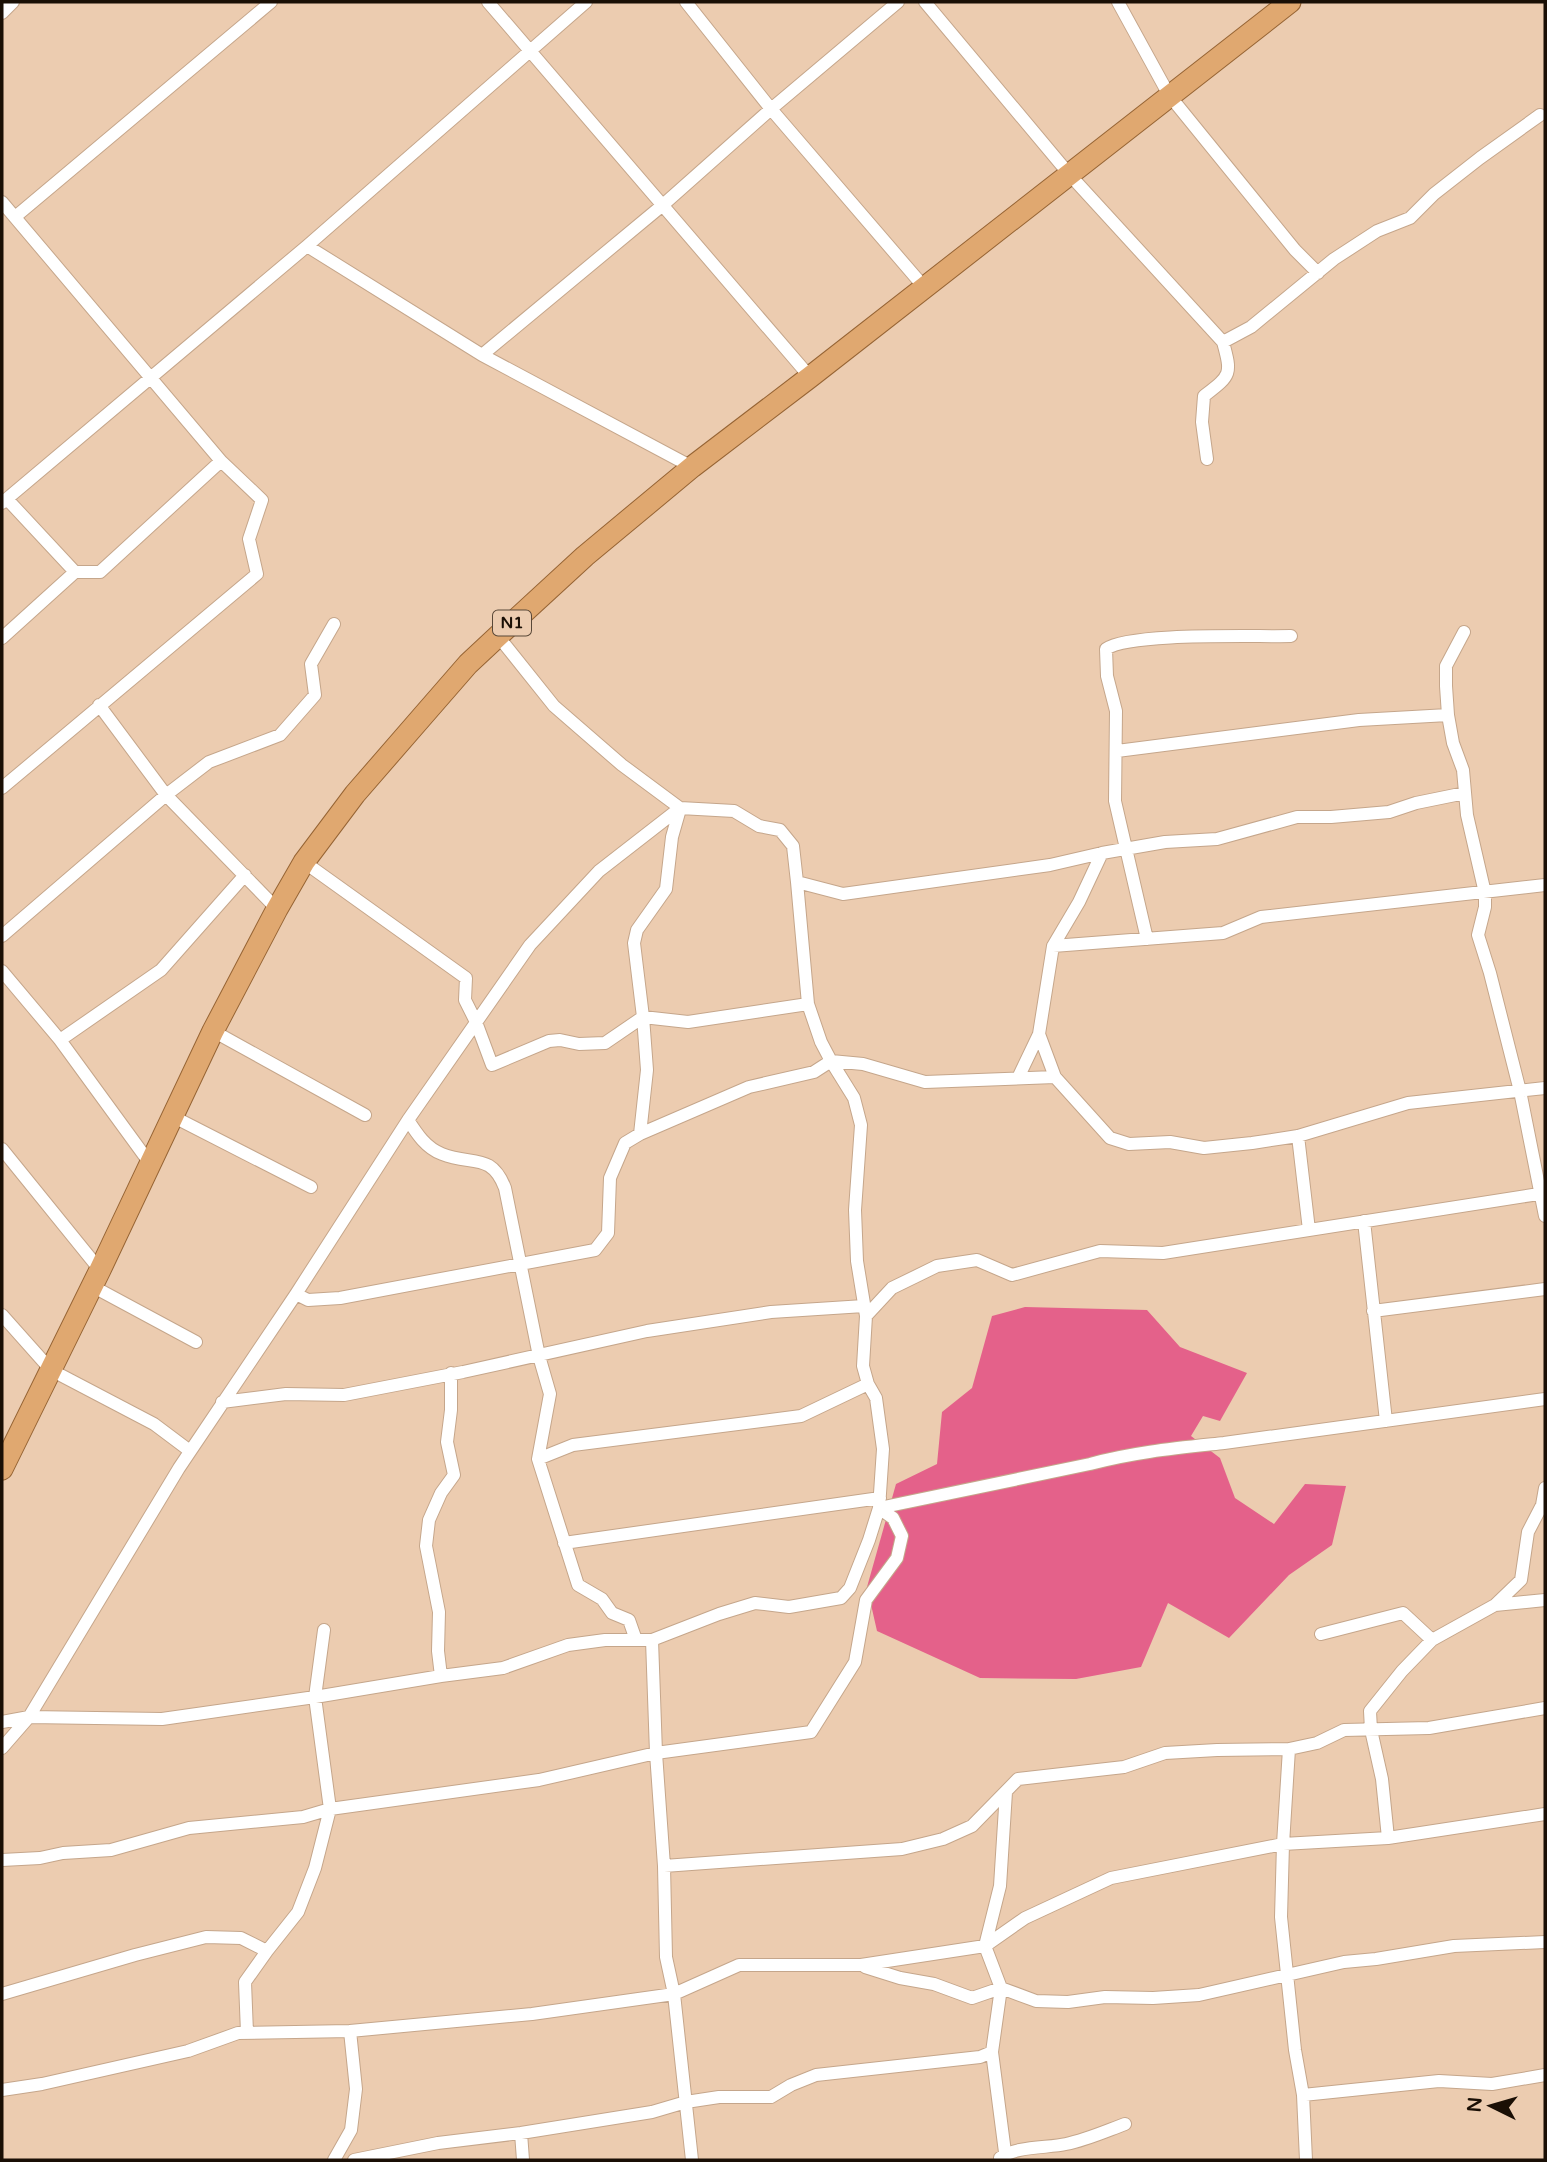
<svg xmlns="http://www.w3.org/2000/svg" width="1547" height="2162" font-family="'Varela Round',sans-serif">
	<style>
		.forest { fill: #e4618a }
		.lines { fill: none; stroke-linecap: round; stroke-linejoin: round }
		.minor-casing { stroke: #c5a68b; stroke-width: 14 }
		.trunk-casing { stroke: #966434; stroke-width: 23 }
		.minor { stroke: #fff; stroke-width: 12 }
		.trunk { stroke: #e0a870; stroke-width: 21 }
		.labels { text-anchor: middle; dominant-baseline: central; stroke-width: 6; stroke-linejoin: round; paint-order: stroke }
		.shield { fill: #ecccb0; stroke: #594838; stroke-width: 2 }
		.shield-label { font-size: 16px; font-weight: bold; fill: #1a0f05 }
	</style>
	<rect width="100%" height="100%" fill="#ecccb0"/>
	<path class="forest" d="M1025 1307 1147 1310 1180 1347 1247 1373 1220 1421 1203 1416 1191 1436 1220 1458 1235 1498 1274 1524 1305 1484 1346 1486 1332 1545 1289 1575 1229 1638 1168 1603 1141 1667 1076 1679 980 1678 877 1631 867 1587 896 1484 937 1464 942 1412 972 1388 992 1316Z"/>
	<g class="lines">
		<defs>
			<path id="minor" d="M488 2 810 377
				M686 2 771 109 924 287
				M925 2 1069 174 1223 342C1232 375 1231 375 1204 396L1202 422 1207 459
				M1118 2 1169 95 1295 250 1318 273
				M2 13 13 2
				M2 202 221 461 262 500 249 539 257 574 2 788
				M15 217 271 2
				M307 246 482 355 692 467
				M1223 342 1251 327 1334 259 1377 231 1410 218 1434 194 1480 158 1540 115
				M482 355 664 204 771 109 898 2
				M7 499 75 572
				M2 503 307 246 586 2
				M1464 632 1446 666V686L1448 715 1453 743 1463 770 1467 815 1485 893V907L1478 935 1490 973 1520 1091 1545 1216
				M498 636 554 706 622 765 680 808 734 811 759 826 780 830 793 846 797 882 843 894 1050 865 1102 853 1165 842 1217 839 1297 817H1331L1389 812 1416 803 1465 793
				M2 638 75 572H100L221 461
				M99 705 166 795 277 909
				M1117 751 1359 720 1448 715
				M304 862 466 978 465 1000 476 1022 492 1065 549 1041 560 1040 579 1044 605 1043 643 1017 634 943 637 930 666 889 672 837 680 809
				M2 936 166 795 209 762 280 735 315 695 311 664 334 624
				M1147 939 1115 801 1116 711 1107 676 1106 649C1129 632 1256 637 1291 636
				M1053 946 1223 933 1261 917 1545 885
				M2 971 60 1040 149 1162
				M213 1031 365 1115
				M1039 1034 1055 1077 1110 1138 1129 1144 1170 1142 1204 1148 1252 1143 1298 1136 1408 1103 1545 1088
				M60 1040 161 970 245 875
				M1018 1078 1039 1034 1053 946 1079 902 1102 853
				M172 1116 311 1187
				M408 1120C417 1134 426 1148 442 1154 472 1166 491 1152 505 1188L539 1356 550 1394 538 1459 578 1585 602 1599 612 1613 629 1620 636 1640
				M640 1134 647 1070 643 1017 688 1022 808 1004
				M1298 1136 1309 1230
				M2 1149 100 1270
				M1364 1221 1386 1421
				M92 1286 196 1342
				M296 1294 308 1300 340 1298 595 1250 608 1233 610 1178 625 1143 640 1134 749 1087 814 1072 831 1061 863 1064 925 1082 1055 1077
				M1373 1311 1545 1289
				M2 1315 51 1370 154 1424 190 1451
				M866 1316 892 1288 937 1266 977 1260 1012 1275 1100 1251 1163 1253 1545 1193
				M222 1402 286 1394 344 1395 463 1372 647 1331 771 1312 864 1306
				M538 1459 573 1445 801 1416 868 1384
				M879 1508 1090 1464C1134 1452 1178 1448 1224 1443L1545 1399
				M564 1543 880 1498
				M1495 1605 1545 1600
				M1321 1634 1403 1613 1432 1640 1495 1605 1521 1580 1528 1532 1542 1505 1545 1488
				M652 1640 656 1753 664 1866 666 1957 674 1994 692 2160
				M441 1676 438 1651 439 1612 426 1546 429 1520 441 1493 454 1475 447 1442 451 1410V1373
				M2 1722 29 1717 162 1719 315 1697 441 1676 503 1668 568 1645 605 1640H652L719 1614 755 1603 789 1607 841 1598 850 1588 869 1540 879 1508 883 1449 876 1398 868 1384 863 1366 866 1316 857 1261 855 1210 861 1125 854 1098 831 1061 821 1042 808 1004 797 882
				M2 1748 29 1717 179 1468 296 1294 408 1120 530 945 599 871 680 808
				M1006 1792 1000 1886 985 1946 1001 1988 1036 2001 1068 2002 1105 1997 1153 1998 1199 1995 1344 1962 1376 1959 1454 1946 1545 1942
				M1388 1838 1382 1779 1371 1730 1370 1711 1402 1671 1432 1640
				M2 1860 40 1858 63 1853 111 1850 189 1828 303 1817 330 1809 539 1780 656 1753 811 1732 855 1662 866 1600 897 1558 902 1536 893 1518 879 1508
				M664 1866 902 1849 943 1839 972 1826 1018 1779 1124 1767 1165 1753 1217 1750 1289 1749 1317 1743 1344 1730 1429 1728 1545 1708
				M865 1967 900 1978 934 1984 972 1998 1001 1988 992 2052 1006 2160
				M2 1994 135 1955 206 1937 241 1938 267 1951
				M350 2031 532 2014 674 1994 739 1965H861L985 1946 1025 1918 1111 1878 1283 1844 1289 1749
				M247 2033 245 1982 267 1951 298 1912 315 1868 330 1809 315 1697 324 1630
				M2 2090 42 2084 188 2051 238 2033 350 2031 356 2089 351 2130 334 2160
				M1303 2095 1439 2081 1492 2084 1545 2075
				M521 2133 523 2160
				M1000 2158C1015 2146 1048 2148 1066 2144 1086 2140 1106 2131 1125 2124
				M354 2160 438 2143 521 2133 652 2112 686 2102 719 2097H771L791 2085 816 2075 980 2057 992 2052
				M1306 2160 1303 2095 1295 2050 1281 1917 1283 1844 1388 1838 1545 1814"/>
			<path id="trunk" d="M2 1469 100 1270 213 1031 277 909 304 862 355 794 421 718 468 664 498 636 585 556 692 467 810 377 1290 2"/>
		</defs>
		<use href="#minor" class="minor-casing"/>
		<use href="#trunk" class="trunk-casing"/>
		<use href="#minor" class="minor"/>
		<use href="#trunk" class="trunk"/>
	</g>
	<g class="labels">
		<rect class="shield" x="493" y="610.5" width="38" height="25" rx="5"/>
		<g class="shield-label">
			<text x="512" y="623">N1</text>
		</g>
	</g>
	<rect width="1547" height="2162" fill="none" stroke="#1a0f05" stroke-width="7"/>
	<g transform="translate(1491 2106) rotate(275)" stroke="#ecccb0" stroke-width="5" paint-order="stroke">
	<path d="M0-5L12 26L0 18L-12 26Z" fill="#1a0f05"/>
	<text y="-10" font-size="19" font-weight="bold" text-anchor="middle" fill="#1a0f05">N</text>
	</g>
</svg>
